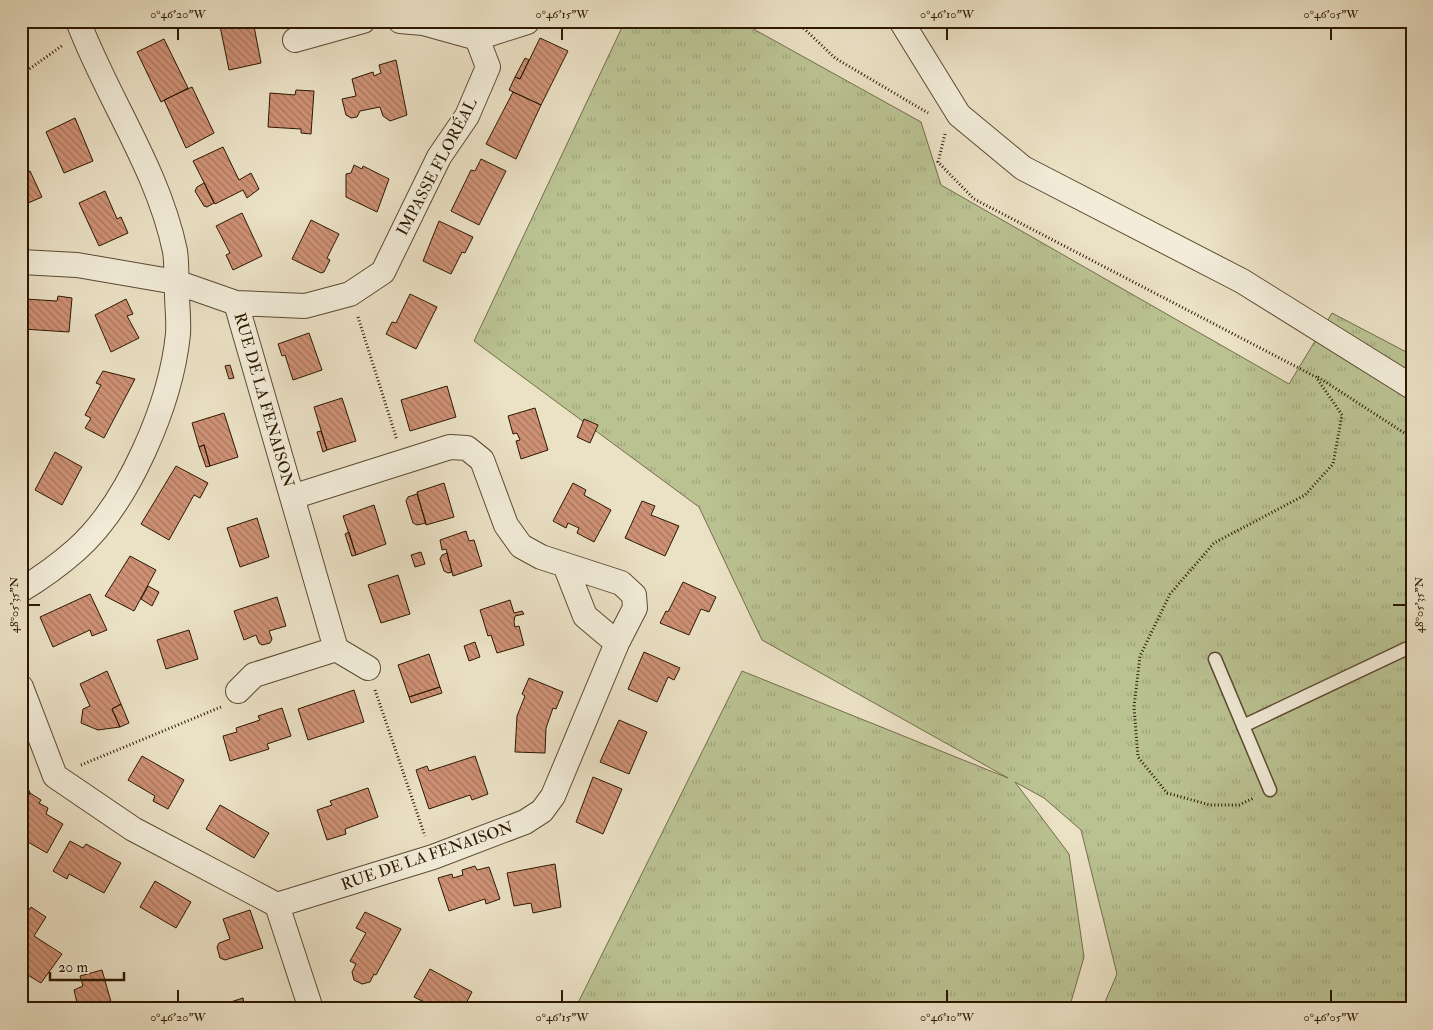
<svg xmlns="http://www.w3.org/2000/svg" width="1433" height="1030" font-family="'IM FELL Double Pica',serif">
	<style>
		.grass { fill: url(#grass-tufts); stroke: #736d49 }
		.building { fill: url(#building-back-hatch); stroke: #2c1800 }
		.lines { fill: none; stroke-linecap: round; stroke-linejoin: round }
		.service-casing { stroke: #5c4a31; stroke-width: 15 }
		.minor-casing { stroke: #5c4a31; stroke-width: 26 }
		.path { stroke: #2c1800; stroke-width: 3; stroke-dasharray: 1 2.5; stroke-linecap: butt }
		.service { stroke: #f2ecd9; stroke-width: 12 }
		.minor { stroke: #f2ecd9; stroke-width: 24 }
		.ticks { fill: none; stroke: #2c1800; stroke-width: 2 }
		.labels { text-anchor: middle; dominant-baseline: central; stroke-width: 4; stroke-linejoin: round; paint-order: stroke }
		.street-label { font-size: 16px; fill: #2c1800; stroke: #f2ecd9 }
		.neatline { fill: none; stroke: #2c1800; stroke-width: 2 }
		.ticks-label { font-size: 12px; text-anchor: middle; fill: #2c1800 }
	</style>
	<defs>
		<pattern id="grass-tufts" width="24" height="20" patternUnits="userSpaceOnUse" patternTransform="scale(1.25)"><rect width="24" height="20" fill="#bac292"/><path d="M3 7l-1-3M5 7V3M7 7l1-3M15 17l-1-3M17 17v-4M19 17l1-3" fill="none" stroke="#a0a67c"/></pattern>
		<pattern id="building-back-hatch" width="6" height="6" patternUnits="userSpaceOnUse" patternTransform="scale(1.25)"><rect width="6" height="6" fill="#ce9175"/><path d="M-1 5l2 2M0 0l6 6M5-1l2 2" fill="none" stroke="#a7755e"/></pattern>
	</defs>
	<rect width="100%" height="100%" fill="#ebe1c5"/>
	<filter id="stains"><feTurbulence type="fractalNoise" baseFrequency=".004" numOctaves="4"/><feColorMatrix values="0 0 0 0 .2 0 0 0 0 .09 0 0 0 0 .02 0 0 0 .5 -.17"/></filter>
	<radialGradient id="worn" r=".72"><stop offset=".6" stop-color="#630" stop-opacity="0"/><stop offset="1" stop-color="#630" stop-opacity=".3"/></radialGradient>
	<path class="grass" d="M625 21H739L921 122 941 185 1289 384 1332 313 1412 355V1009H1102L1117 974 1081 830 1044 798 1015 782 1069 854 1084 957 1069 1009H575L742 671 1008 778 762 640 699 507 474 341Z"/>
	<path class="building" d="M241 21H253L261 63 229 70 220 26Z
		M540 38 568 51 541 105 509 90 515 77 520 79Z
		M164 39 188 88 161 102 137 52Z
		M525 58 529 60 520 79 515 77Z
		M396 60 407 115 390 121 383 116 380 107 360 111 357 117 351 118 346 115 342 99 356 96 352 79 373 72 374 76 381 73 379 65Z
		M192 87 214 133 186 148 164 100Z
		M296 90 314 91 311 134 301 133V129L268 127 270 93 295 95Z
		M513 92 541 105 516 159 486 144Z
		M75 118 93 161 64 173 46 132Z
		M223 147 239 180 251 173 259 189 247 198 243 190 215 204 193 161Z
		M481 159 506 171 479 225 451 211 471 170 475 171Z
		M354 165 362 169 363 166 389 179 377 212 346 197V174L351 173Z
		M30 171 42 197 21 206V174Z
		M204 183 214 203 207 207 204 206 195 191 197 187Z
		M105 191 117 219 121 217 128 233 99 246 79 203Z
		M242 213 262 256 233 270 226 255 230 253 216 226Z
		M311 220 339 234 327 258 330 260 324 272 321 273 292 259Z
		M439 221 473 237 465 253 462 252 451 274 423 261Z
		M410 294 437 307 416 349 386 334 392 322 396 323Z
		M58 296 72 298 69 332 23 329 25 299 57 301Z
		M126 299 133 314 127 316 139 338 111 352 95 315Z
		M309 333 322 370 293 380 285 355 282 356 278 344Z
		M230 365 234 378 229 379 225 366Z
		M103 371 135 379 104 438 85 428 91 418 85 415 101 385 96 383Z
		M447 386 456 417 410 431 401 400Z
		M342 398 356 441 327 450 314 407Z
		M535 408 548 450 521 459 516 441 520 440 517 433 513 434 508 416Z
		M224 413 238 457 210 466 204 445 199 447 192 423Z
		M584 419 598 425 590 443 577 437Z
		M321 431 327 450 323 452 317 432Z
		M204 445 210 466 206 467 199 447Z
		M55 452 82 467 62 505 35 490Z
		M176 466 208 483 200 498 194 495 169 540 141 524Z
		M444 483 454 517 426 525 417 492Z
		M573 483 586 490 584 495 611 510 594 542 577 533 579 528 568 523 566 528 553 521Z
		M417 494 426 523 417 525 413 523 406 501 408 497Z
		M642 501 655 506 651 515 679 526 665 556 625 538Z
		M374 505 386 544 356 555 343 516Z
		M257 518 269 557 240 567 227 528Z
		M466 531 469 541 474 540 482 566 453 576 446 549 442 550 440 540Z
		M349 532 356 555 352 556 345 534Z
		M421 552 425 564 415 567 411 555Z
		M447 553 452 572 448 573 444 571 440 559 442 555Z
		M130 556 156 570 134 611 105 596Z
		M398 575 410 614 381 623 368 585Z
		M683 582 716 597 709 612 701 609 689 635 660 623 666 611 668 612Z
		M148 586 159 592 152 606 141 599Z
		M90 594 107 630 92 636 90 630 53 647 40 617Z
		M277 597 286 626 269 631 272 639 270 643 262 645 259 643 256 635 244 640 234 611Z
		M510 600 514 613 522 611 524 614 515 616 514 622 515 627 519 626 524 645 497 653 491 635 488 636 480 610Z
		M189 630 198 659 166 669 157 640Z
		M475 642 480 657 469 661 464 646Z
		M644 652 680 668 674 680 668 677 657 702 628 689Z
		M429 654 440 687 409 697 398 665Z
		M107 671 121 704 112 709 120 727 98 730 81 723 83 709 90 706 80 684Z
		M529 678 563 692 556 709 553 708 546 728 545 753 515 752 517 716 525 696 522 694Z
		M440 687 442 693 411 703 409 697Z
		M354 690 364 722 308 740 298 709Z
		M121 704 129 723 120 727 112 709Z
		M282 708 291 736 267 744 269 749 230 761 223 736 237 732 236 728 260 720 258 716Z
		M619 720 647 732 629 774 600 762Z
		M142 756 184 780 168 809 153 801 155 796 128 780Z
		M475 756 488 794 472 800 470 795 429 809 416 770 427 766 429 771Z
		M593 777 622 789 603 834 576 822Z
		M26 784 30 793 22 800 21 798 25 796 21 786Z
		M368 788 378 817 345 829 346 834 327 840 317 810 332 805 330 801Z
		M30 793 41 800 39 803 48 808 46 814 63 824 47 853 21 838V808Z
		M220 805 269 833 254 858 206 829Z
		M70 841 83 848 86 844 121 863 104 893 69 874 67 879 53 871Z
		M555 864 561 907 533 913 531 903 514 906 507 873Z
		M475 866 477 870 489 867 500 899 486 904 485 899 449 911 438 878 452 874 453 878 463 875 462 870Z
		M155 881 191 902 176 928 140 907Z
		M31 907 46 917 34 936 62 954 41 983 21 971V922Z
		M250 910 263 948 225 960 220 958 217 947 219 943 230 939 223 919Z
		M365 912 401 929 376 975 374 974 370 982 362 984 354 980 352 972 356 964 350 961 366 933 356 928Z
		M430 969 472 992 463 1009H433L434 1007 414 997Z
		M102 970 113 1009H85L84 1005 78 1007 74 990 83 986 80 976Z
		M243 998 245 1009H212V1008Z"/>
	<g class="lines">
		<defs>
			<path id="service" d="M1215 659 1270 790
				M1243 726 1412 646"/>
			<path id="minor" d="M901 21 959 115 1023 168 1242 281 1412 387
				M477 38 527 22
				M295 40 363 21
				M21 262 77 265 176 282 236 303 305 306 350 294 383 272 439 157 467 116 488 67 477 38 423 23 400 21
				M236 303 336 649 254 675 238 691
				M565 565 585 616 617 643
				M21 590C41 578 59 565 76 550 129 503 171 403 178 334 179 321 177 306 177 293 176 279 177 264 175 251 158 169 107 98 78 21
				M336 649 368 668
				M21 687 55 776 133 829 277 905 433 857 525 822 542 811 553 796 617 643 635 608 634 595 621 583 541 557 521 546 506 525 482 460 467 448 450 447 292 497
				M277 905 311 1009"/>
		</defs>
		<use href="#service" class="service-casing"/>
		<use href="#minor" class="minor-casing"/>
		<path class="path" d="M796 21 835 58 928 113
			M21 75 63 45
			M945 134 938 162 974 199 1316 377 1342 415 1333 464 1305 495 1214 543 1170 594 1140 656 1134 707 1138 757 1167 793 1210 805H1239L1254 798
			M358 317 397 440
			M1318 377 1412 438
			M375 690 425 836
			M81 765 221 707"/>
		<use href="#service" class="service"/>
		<use href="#minor" class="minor"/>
	</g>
	<path class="ticks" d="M178 28V40M562 28V40M947 28V40M1331 28V40M28 605H40M1393 605H1406M178 990V1002M562 990V1002M947 990V1002M1331 990V1002"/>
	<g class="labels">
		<g class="street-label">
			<text transform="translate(437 167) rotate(-62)">IMPASSE FLORÉAL</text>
			<text transform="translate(264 400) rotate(74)">RUE DE LA FENAISON</text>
			<text transform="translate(427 856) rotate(-19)">RUE DE LA FENAISON</text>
		</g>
	</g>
	<rect width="1433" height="1030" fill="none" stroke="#ebe1c5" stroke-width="55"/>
	<path d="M50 972v8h74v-8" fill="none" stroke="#2c1800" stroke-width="2.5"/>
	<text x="58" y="972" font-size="15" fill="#2c1800" stroke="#f2ecd9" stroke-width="4" paint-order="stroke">20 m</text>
	<rect x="28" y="28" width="1378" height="974" class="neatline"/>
	<g class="ticks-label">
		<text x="178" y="18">0°46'20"W</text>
		<text x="562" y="18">0°46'15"W</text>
		<text x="947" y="18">0°46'10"W</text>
		<text x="1331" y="18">0°46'05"W</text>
		<text transform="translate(14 605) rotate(-90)" y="4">48°05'35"N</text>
		<text transform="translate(1419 605) rotate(-90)" y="4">48°05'35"N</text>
		<text x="178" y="1021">0°46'20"W</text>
		<text x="562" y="1021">0°46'15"W</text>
		<text x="947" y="1021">0°46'10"W</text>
		<text x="1331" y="1021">0°46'05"W</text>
	</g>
	<rect width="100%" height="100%" filter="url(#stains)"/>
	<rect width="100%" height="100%" fill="url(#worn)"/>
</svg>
